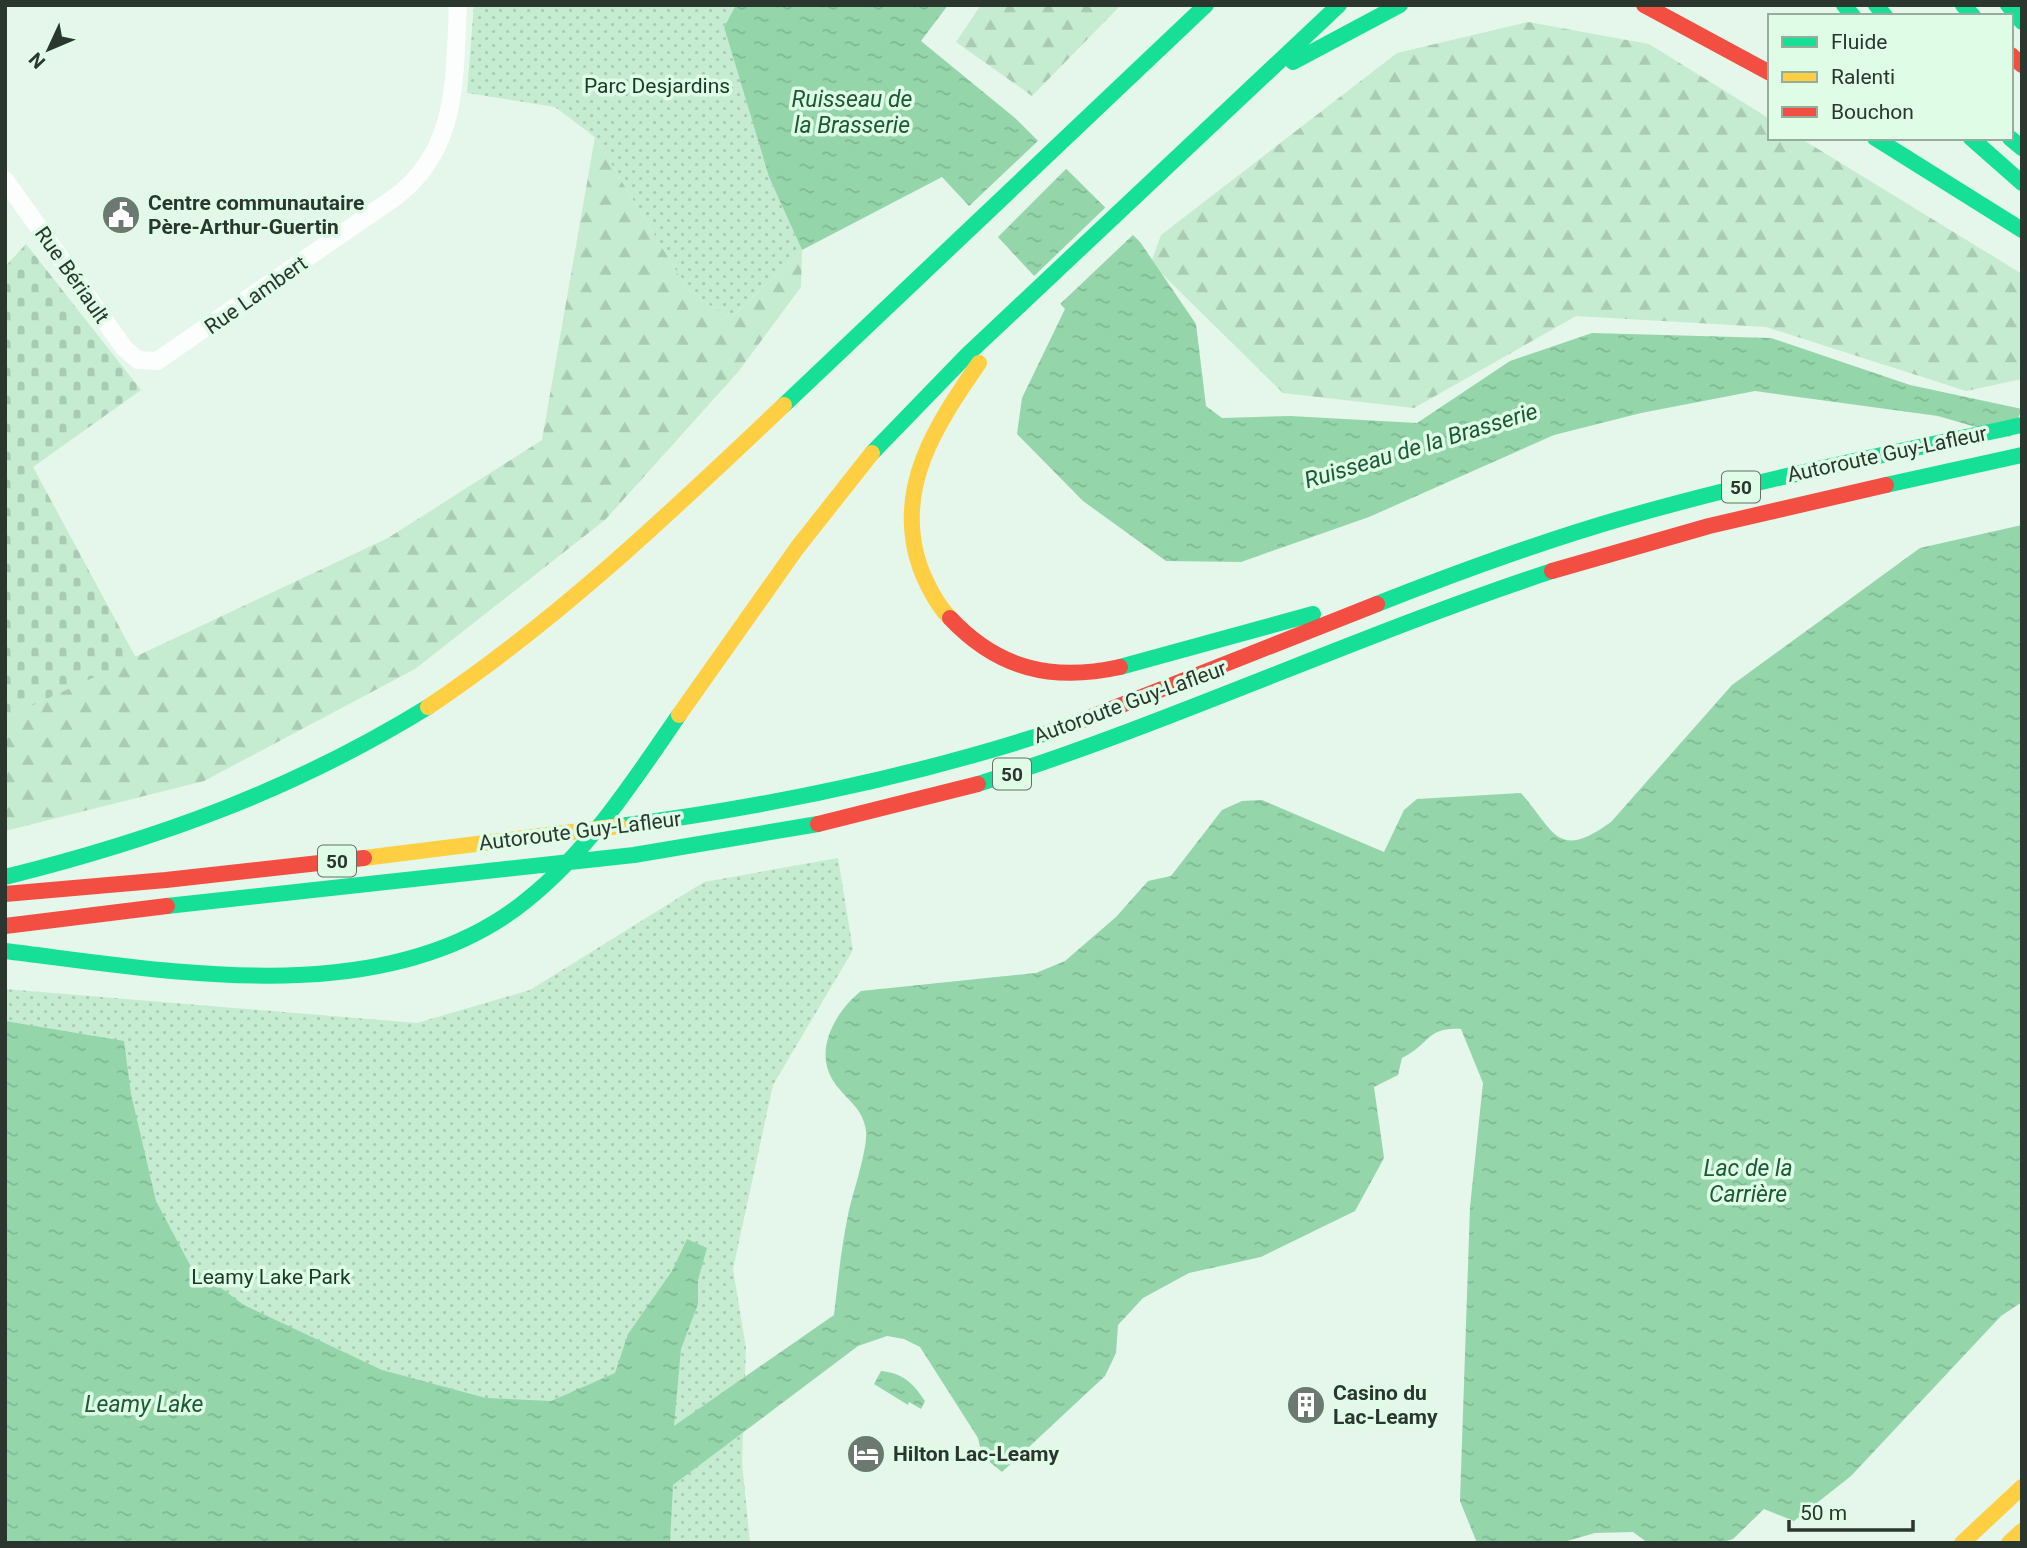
<svg xmlns="http://www.w3.org/2000/svg" width="2027" height="1548" font-family="Roboto,sans-serif">
	<style>
		.forest { fill: url(#forest-firs) }
		.cemetery { fill: url(#cemetery-stones) }
		.park { fill: url(#park-dots) }
		.water { fill: url(#water-ripples) }
		.pier { fill: #e5f6ea }
		.lines { fill: none; stroke-linecap: round; stroke-linejoin: round }
		.street { stroke: #fbfefc; stroke-width: 18 }
		.fast { stroke: #16e098; stroke-width: 16 }
		.slow { stroke: #ffcf43; stroke-width: 16 }
		.jam { stroke: #f24e42; stroke-width: 16 }
		.labels { text-anchor: middle; dominant-baseline: central; stroke-width: 7; stroke-linejoin: round; paint-order: stroke }
		.shield { fill: #dffce6; stroke: #617165; stroke-width: 2 }
		.shield-label { font-size: 19px; font-weight: bold; fill: #2b362e }
		.park-label { font-size: 21px; fill: #173c25; stroke: #dffce6 }
		.poi-label { font-size: 21px; font-weight: bold; fill: #2b362e; stroke: #dffce6; text-anchor: start }
		.street-label { font-size: 21px; fill: #2b362e; stroke: #dffce6 }
		.water-label { font-size: 23px; font-style: italic; fill: #1b5a34; stroke: #dffce6 }
	</style>
	<defs>
		<pattern id="forest-firs" width="22" height="20" patternUnits="userSpaceOnUse" patternTransform="scale(1.75)"><rect width="22" height="20" fill="#c5ecd0"/><path d="M5 1l3.5 6h-7zM16 11l3.5 6h-7z" fill="#a9cbb3"/></pattern>
		<pattern id="cemetery-stones" width="16" height="16" patternUnits="userSpaceOnUse" patternTransform="scale(1.75)"><rect width="16" height="16" fill="#c5ecd0"/><path d="M2 7V4a2 2 0 0 1 4 0v3zM10 15v-3a2 2 0 0 1 4 0v3z" fill="#a9cbb3"/></pattern>
		<pattern id="park-dots" width="8" height="8" patternUnits="userSpaceOnUse" patternTransform="scale(1.75)"><rect width="8" height="8" fill="#c5ecd0"/><path d="M2 2h.1M6 6h.1" fill="none" stroke="#a9cbb3" stroke-width="1.8" stroke-linecap="round"/></pattern>
		<pattern id="water-ripples" width="26" height="14" patternUnits="userSpaceOnUse" patternTransform="scale(1.75)"><rect width="26" height="14" fill="#94d6aa"/><path d="M2 4q2-2 4 0t4 0M15 11q2-2 4 0t4 0" fill="none" stroke="#80b893"/></pattern>
	</defs>
	<rect width="100%" height="100%" fill="#e5f6ea"/>
	<path class="forest" d="M981 5H1121L1032 96 956 42Z
		M1528 22 1649 44 1770 119V138H1800L2022 274V379L1966 391 1766 327 1576 316 1414 408 1283 393 1151 263 1161 235 1397 53Z
		M595 137 688 290 730 319 802 250 801 287 738 372 605 520 415 669 204 781 5 831V718L388 538 542 440Z"/>
	<path class="cemetery" d="M26 244 141 390 33 467 136 658 5 718V267Z"/>
	<path class="park" d="M474 5H736L724 27 769 177 802 250 730 319 688 290 595 137 555 107 467 93Z
		M838 858 853 950 773 1085 733 1269 746 1348 742 1462 750 1543H5V989L417 1023 530 990 704 882Z"/>
	<path class="water" d="M736 5H948L921 41 1015 118 1140 242 1196 324 1206 406 1222 418 1290 416 1417 423 1510 361 1592 333 1771 338 1910 385 2022 409 2010 437 1938 416 1755 391 1641 413 1554 435 1369 517 1241 562 1166 561 1083 501 1017 434 1022 398 1065 309 942 177 802 250 769 177 724 27Z
		M2022 525V1302L2001 1316 1851 1476 1794 1521 1764 1509 1733 1539 1720 1543H1648L1633 1532 1595 1533 1560 1543H1477L1460 1501 1470 1207 1483 1083 1461 1029C1426 1027 1431 1044 1402 1058L1398 1075 1374 1087 1384 1158 1355 1211 1261 1257 1189 1273 1143 1298 1118 1325 1116 1353 1105 1376 1002 1472 982 1456 978 1438 920 1347 904 1339 887 1336 858 1346 673 1485 670 1543H5V1021L124 1041 131 1094 156 1201 190 1265 244 1305 382 1370 486 1398 551 1401 615 1373 628 1334 672 1271 687 1239 707 1248 698 1280V1304L681 1349 674 1426 834 1315C838 1282 841 1248 848 1215 852 1195 868 1149 866 1131 863 1106 844 1099 832 1079 814 1048 837 1010 861 991L1036 973 1065 961 1116 917 1148 881 1171 876 1222 810 1242 801 1262 800 1384 852 1404 810 1417 799 1521 793C1555 832 1557 861 1611 822L1732 685 1920 548Z
		M881 1371C903 1373 913 1383 925 1401L921 1409 909 1402 908 1405 874 1384Z"/>
	<path class="pier" d="M1041 138 1069 166 996 239 967 208Z
		M1108 205 1135 233 1058 306 1032 278Z"/>
	<g class="lines">
		<path class="street" d="M5 180 124 348 138 360 157 361 394 198C459 150 454 79 458 5"/>
		<path class="fast" d="M1844 5 1853 16
			M1876 5 1885 16
			M1963 5 1973 16
			M2008 5 2022 22
			M1293 62 1400 5
			M1875 138 2022 230
			M1971 138 2022 183
			M2010 138 2022 148
			M784 405 1206 5
			M872 453 967 355 1339 5
			M1886 485 2022 455
			M1377 604C1458 572 1540 542 1623 518 1754 480 1889 454 2022 425
			M1120 667 1313 614
			M978 784C1173 722 1358 635 1552 571
			M620 826C774 806 923 775 1071 725
			M5 877C158 839 293 790 428 707
			M167 906 634 855 818 824
			M5 951C170 971 389 1014 528 899 590 849 634 780 679 715"/>
		<path class="slow" d="M950 618C936 604 927 585 920 567 893 489 936 425 979 363
			M428 707C558 620 670 513 784 405
			M679 715 797 548 872 453
			M364 858 620 826
			M1962 1543 2022 1487
			M2009 1543 2022 1531"/>
		<path class="jam" d="M1644 5 1770 73
			M2011 55 2022 65
			M1552 571 1709 526 1886 485
			M950 618C998 669 1052 682 1120 667
			M1071 725 1377 604
			M818 824 978 784
			M5 894 166 880 364 858
			M5 926 167 906"/>
	</g>
	<defs>
		<symbol id="civic-disc" viewBox="-11 -11 22 22"><circle r="9.5" fill="#6c7970" stroke="#dffce6"/><path d="M-.6-6.5H3V-4.5H.6V-3L4-1V1h2V6H-6V1h2V-1L-.6-3ZM-1.2 2.5V6h2.4V2.5Z" fill="#fff"/></symbol>
		<symbol id="building-disc" viewBox="-11 -11 22 22"><circle r="9.5" fill="#6c7970" stroke="#dffce6"/><path d="M-4-6H4V6H1V3H-1V6H-4ZM-2.5-4.3h1.7v1.8h-1.7ZM.8-4.3h1.7v1.8H.8ZM-2.5-1h1.7V.8h-1.7ZM.8-1h1.7V.8H.8Z" fill="#fff"/></symbol>
		<symbol id="hotel-disc" viewBox="-11 -11 22 22"><circle r="9.5" fill="#6c7970" stroke="#dffce6"/><path d="M-6-4.5h1.5V1H6V5H4.5V3h-9V5H-6ZM-4 0a1.8 1.8 0 1 1 3.6 0ZM.5 0V-2.5h3Q6-2.5 6 0Z" fill="#fff"/></symbol>
	</defs>
	<g fill-rule="evenodd">
		<use href="#civic-disc" x="99" y="193" width="44" height="44"/>
		<use href="#building-disc" x="1284" y="1383" width="44" height="44"/>
		<use href="#hotel-disc" x="844" y="1432" width="44" height="44"/>
	</g>
	<g class="labels">
		<g class="shield">
			<rect x="1722" y="471.5" width="38" height="31" rx="5"/>
			<rect x="993" y="758.5" width="38" height="31" rx="5"/>
			<rect x="318" y="845.5" width="38" height="31" rx="5"/>
		</g>
		<g class="shield-label">
			<text x="1741" y="487">50</text>
			<text x="1012" y="774">50</text>
			<text x="337" y="861">50</text>
		</g>
		<g class="park-label">
			<text x="657" y="86">Parc Desjardins</text>
			<text x="271" y="1277">Leamy Lake Park</text>
		</g>
		<g class="poi-label">
			<text x="148" y="203">Centre communautaire<tspan x="148" dy="24">Père-Arthur-Guertin</tspan></text>
			<text x="1333" y="1393">Casino du<tspan x="1333" dy="24">Lac-Leamy</tspan></text>
			<text x="893" y="1454">Hilton Lac-Leamy</text>
		</g>
		<g class="street-label">
			<text transform="translate(72 275) rotate(55)">Rue Bériault</text>
			<text transform="translate(256 295) rotate(-35)">Rue Lambert</text>
			<text transform="translate(1887 454) rotate(-12)">Autoroute Guy-Lafleur</text>
			<text transform="translate(1130 702) rotate(-20)">Autoroute Guy-Lafleur</text>
			<text transform="translate(580 831) rotate(-7)">Autoroute Guy-Lafleur</text>
		</g>
		<g class="water-label">
			<text x="852" y="99">Ruisseau de<tspan x="852" dy="26">la Brasserie</tspan></text>
			<text transform="translate(1421 446) rotate(-17)">Ruisseau de la Brasserie</text>
			<text x="1748" y="1168">Lac de la<tspan x="1748" dy="26">Carrière</tspan></text>
			<text x="144" y="1404">Leamy Lake</text>
		</g>
	</g>
	<rect width="2027" height="1548" fill="none" stroke="#2b362e" stroke-width="14"/>
	<rect x="1768" y="14" width="245" height="126" fill="#dffce6" stroke="#97ad9c" stroke-width="2"/>
	<rect x="1782" y="37" width="35" height="10" fill="#16e098" stroke="#97ad9c" stroke-width="2"/>
	<text x="1831" y="49" font-size="21" fill="#2b362e">Fluide</text>
	<rect x="1782" y="72" width="35" height="10" fill="#ffcf43" stroke="#97ad9c" stroke-width="2"/>
	<text x="1831" y="84" font-size="21" fill="#2b362e">Ralenti</text>
	<rect x="1782" y="107" width="35" height="10" fill="#f24e42" stroke="#97ad9c" stroke-width="2"/>
	<text x="1831" y="119" font-size="21" fill="#2b362e">Bouchon</text>
	<g transform="translate(49 49) rotate(226)" stroke="#dffce6" stroke-width="5" paint-order="stroke">
	<path d="M0-5L12 26L0 18L-12 26Z" fill="#2b362e"/>
	<text y="-10" font-size="19" font-weight="bold" text-anchor="middle" fill="#2b362e">N</text>
	</g>
	<path d="M1789 1520v10h124v-10" fill="none" stroke="#2b362e" stroke-width="3.5"/>
	<text x="1800" y="1520" font-size="21" fill="#2b362e" stroke="#dffce6" stroke-width="5" paint-order="stroke">50 m</text>
</svg>
